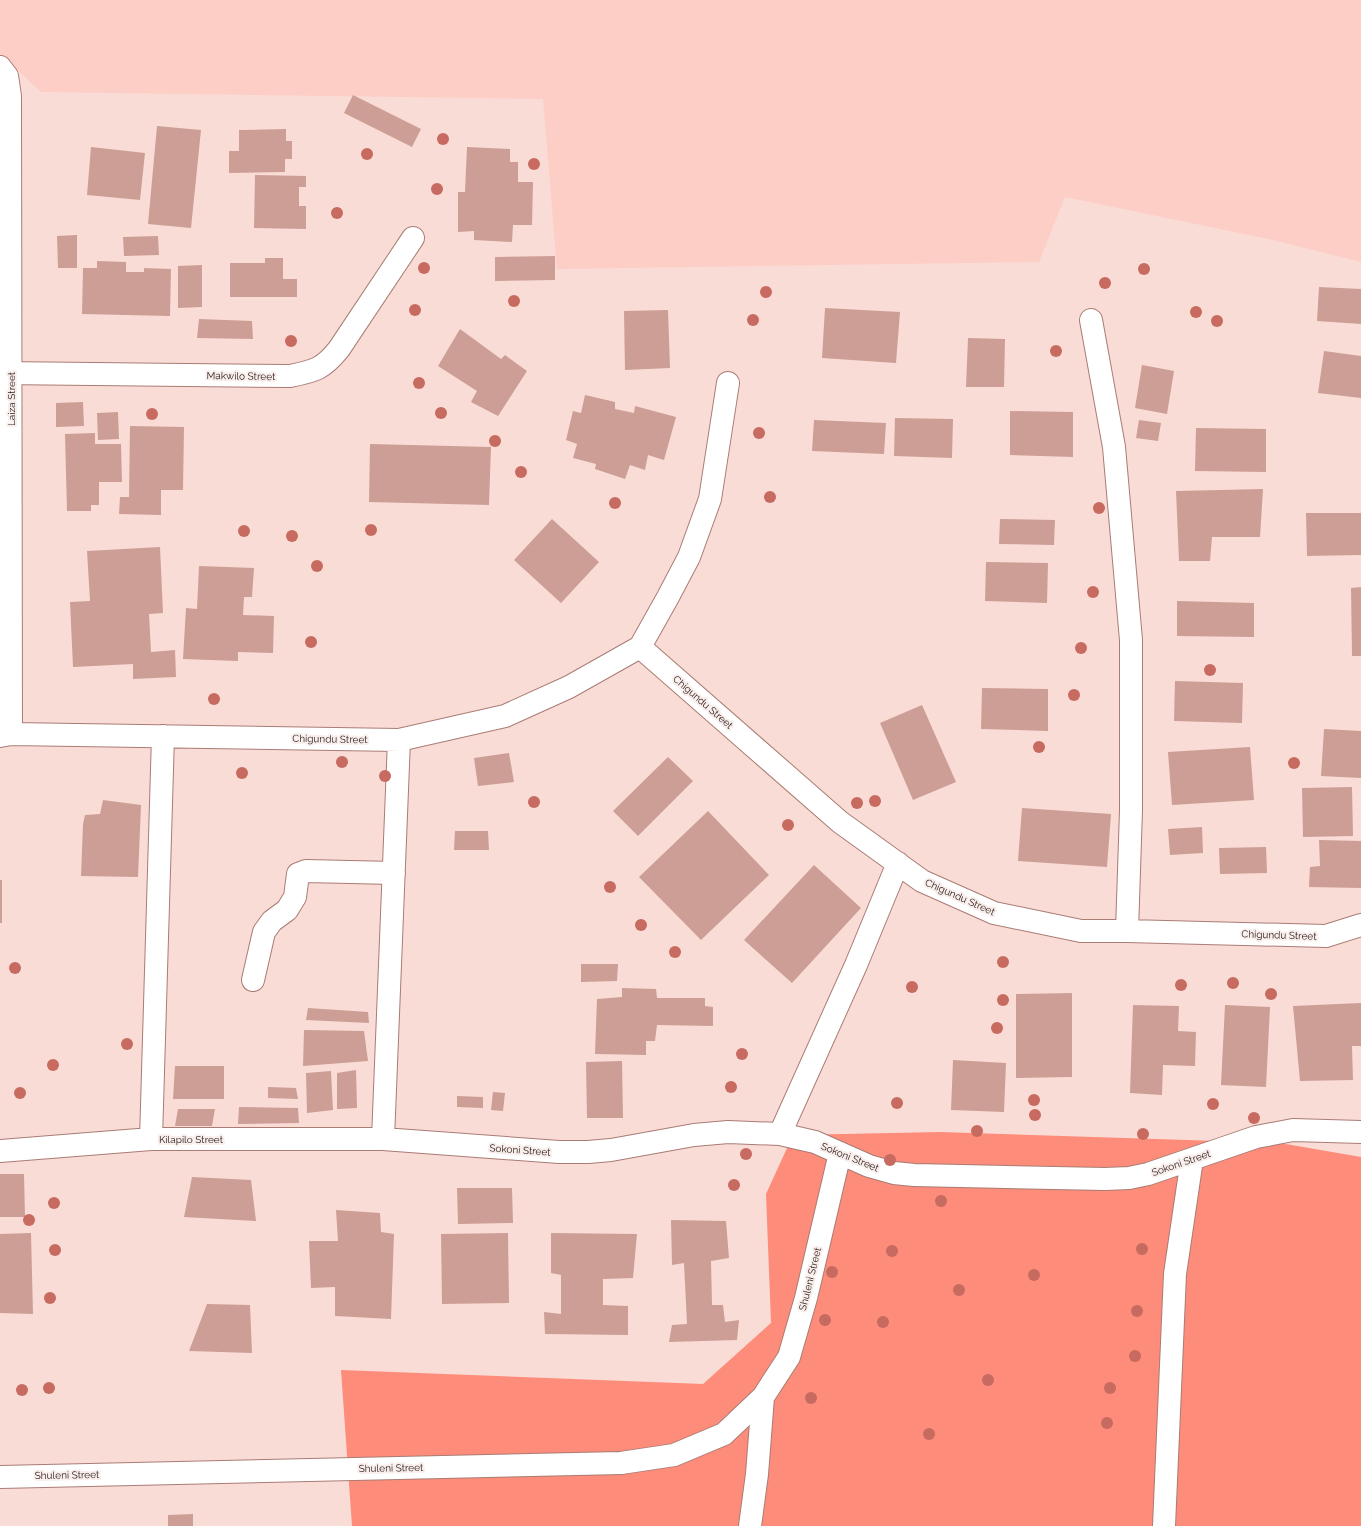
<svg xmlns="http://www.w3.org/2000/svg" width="1361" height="1526" font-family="Raleway,sans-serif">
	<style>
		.built { fill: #fccec6 }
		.green { fill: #fd8c7a }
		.building { fill: #cc9e95 }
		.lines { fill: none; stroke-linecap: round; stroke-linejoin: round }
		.minor-casing { stroke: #a97c74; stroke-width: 24 }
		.minor { stroke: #fff; stroke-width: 22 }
		.tree { fill: #c76a60 }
		.labels { text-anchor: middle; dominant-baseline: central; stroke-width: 4; stroke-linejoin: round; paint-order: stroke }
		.street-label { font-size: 10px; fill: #33211d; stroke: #f8eeec }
	</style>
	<rect width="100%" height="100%" fill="#fadcd6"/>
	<path class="built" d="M0 0H1361V262L1273 240 1065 197 1039 262 557 269 543 99 41 92 0 54Z"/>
	<path class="green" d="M940 1132 1280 1143 1361 1157V1526H352L341 1370 703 1384 771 1323 766 1194 793 1135Z"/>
	<path class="building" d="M353 95 421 129 412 147 344 113Z
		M157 126 201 130 191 228 148 224Z
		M286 129V141H292V159H285V172L229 173V151H239V130Z
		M91 147 145 153 140 200 87 195Z
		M467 147 510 149V162H518V182H533L532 225H513L512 242 474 240V231L458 232V192H465Z
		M255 175 306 176V187H299V206H306V229L254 228Z
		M77 235V268H58L57 236Z
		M158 236 159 255 124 256 123 237Z
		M555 256V280L495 281V257Z
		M265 258H283V279H297V297H230V263H265Z
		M97 261 126 262V272H144V268L171 269 170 316 82 314 83 268H97Z
		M202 265V307L178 308V266Z
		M1319 287 1361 289V324L1317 321Z
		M825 308 900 312 896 363 822 358Z
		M668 310 670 368 625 370 624 311Z
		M199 319 252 321 253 339 197 338Z
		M460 329 501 359 505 355 527 371 498 416 471 402 477 391 438 366Z
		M968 338 1005 339 1004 387H966Z
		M1324 351 1361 356V398L1318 393Z
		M1142 365 1174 371 1167 414 1135 408Z
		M585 395 615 402V409L634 413 635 406 676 417 664 460 648 455 645 470 630 465 625 479 595 469 596 464 573 458 577 444 566 440 573 411 581 413Z
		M83 402 84 426 56 427V403Z
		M1010 411 1073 412V457L1010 455Z
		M118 412 119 439 98 440 97 413Z
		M895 418 953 419 952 458 894 456Z
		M814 420 886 423 884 454 812 451Z
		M1139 420 1161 423 1158 441 1136 438Z
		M130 426 184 427 183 490H161V515L119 514 120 497H129Z
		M1196 428 1266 429V472L1195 471Z
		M95 433V444H121L122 482H99V505H91V511H67L65 434Z
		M370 444 491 447 489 505 369 502Z
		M1263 489 1260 537H1212L1210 561H1179L1176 491Z
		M1306 513H1361V555L1307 556Z
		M552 519 599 562 561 603 514 560Z
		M1000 519 1055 520 1054 545 999 544Z
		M160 547 163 613 149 614 151 652 175 650 176 677 133 679V664L73 667 70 602 90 601 87 551Z
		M986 562 1048 563 1047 603 985 601Z
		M199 566 254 568 252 597H244L243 615 274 616 273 653 238 652V661L183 659 186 608 197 609Z
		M1361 587V656H1352L1351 588Z
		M1177 601 1254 603V637L1177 636Z
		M1175 681 1243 683 1242 723 1174 721Z
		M982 688 1048 689V731L981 729Z
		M922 705 956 782 913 800 880 723Z
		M1324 729 1361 731V778L1321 776Z
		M1250 747 1254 800 1172 805 1168 752Z
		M509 753 514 782 478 786 474 758Z
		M668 757 693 781 638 836 613 811Z
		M1352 787 1353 836 1303 837 1302 788Z
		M103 800 141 805 138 877 81 876 83 824 85 815 100 814Z
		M1022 808 1111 814 1107 867 1018 861Z
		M708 811 769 875 701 940 639 877Z
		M1202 827 1203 853 1170 855 1168 829Z
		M455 831H488L489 850H454Z
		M1319 840 1361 841V888L1309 887 1310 867 1320 866Z
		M1266 847 1267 873 1220 874 1219 848Z
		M814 865 861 908 792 983 744 940Z
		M0 880H2V923H0Z
		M581 964H618L617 981 581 982Z
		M622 988 656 989 657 998H705V1006L713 1007V1026L657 1025 655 1041H646V1055L595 1054 597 999 622 997Z
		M1072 993V1077L1016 1078V994Z
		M1361 1003V1046H1352L1353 1080 1300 1081 1293 1006Z
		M1133 1005 1179 1006 1178 1031 1196 1032 1195 1066 1163 1065 1162 1095 1130 1093Z
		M1225 1005 1270 1007 1266 1087 1221 1085Z
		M308 1008 368 1012 369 1023 306 1020Z
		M304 1030 364 1031 368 1061 303 1066Z
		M953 1060 1006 1063 1004 1112 951 1110Z
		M622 1061 623 1118H587L586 1062Z
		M175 1066H224V1099H173Z
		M356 1070 357 1108 337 1109V1073Z
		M331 1071 333 1110 307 1113 306 1073Z
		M268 1087 296 1088 298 1099 268 1098Z
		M493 1092 505 1093 503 1111 491 1110Z
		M457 1096 483 1097V1108L457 1107Z
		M239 1107 298 1108 299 1123 238 1124Z
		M178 1109H215L212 1126H175Z
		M0 1174H24L25 1217H0Z
		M192 1177 251 1180 256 1221 184 1217Z
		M457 1188H512L513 1223 458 1224Z
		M336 1210 380 1213 381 1232 394 1234 391 1319 335 1316V1287L311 1288 309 1241H338Z
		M671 1220 726 1221 729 1258 711 1261 712 1305H723L725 1322 739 1320 737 1340 669 1342 672 1325 687 1324 684 1263 672 1265Z
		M31 1233 33 1314 0 1313V1234Z
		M508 1233 509 1303 442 1304 441 1234Z
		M551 1233 637 1234 633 1278 603 1279V1305L628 1306V1335L545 1334 544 1312 561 1314V1275L551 1273Z
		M207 1304 250 1305 252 1353 189 1351Z
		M193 1514V1526H168V1515Z"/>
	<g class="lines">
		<defs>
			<path id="minor" d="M0 67 7 76 10 96 11 734
				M1091 320 1114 447 1131 640V810L1127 931
				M0 373 290 376C315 371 323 369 339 349L413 238
				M640 647 840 822 922 881 994 913 1081 931H1127L1326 936 1361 925
				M0 736 11 734 399 740 505 716 569 687 640 647 668 597 689 557 710 499 728 383
				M253 980 264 932 272 921 287 910 295 897 298 874 306 871 394 873
				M780 1134 856 965 898 863
				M151 1139 163 736
				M383 1139 399 740
				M0 1151 151 1139H383L559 1152H588L611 1150 694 1135 728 1132 780 1134 815 1142 869 1166 894 1173 914 1175 1105 1179 1129 1178 1148 1174 1256 1137 1293 1130 1361 1132
				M0 1477 621 1463 674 1455 724 1434 763 1397 789 1357 806 1298 840 1153
				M750 1526 757 1474 763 1397
				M1164 1526 1175 1274 1192 1159"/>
		</defs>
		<use href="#minor" class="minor-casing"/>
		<use href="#minor" class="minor"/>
	</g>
	<g class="tree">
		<circle cx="443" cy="139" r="6"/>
		<circle cx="367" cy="154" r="6"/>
		<circle cx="534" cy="164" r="6"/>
		<circle cx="437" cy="189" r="6"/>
		<circle cx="337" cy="213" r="6"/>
		<circle cx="424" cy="268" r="6"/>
		<circle cx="1144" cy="269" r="6"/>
		<circle cx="1105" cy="283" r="6"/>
		<circle cx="766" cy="292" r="6"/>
		<circle cx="514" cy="301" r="6"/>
		<circle cx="415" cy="310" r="6"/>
		<circle cx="1196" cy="312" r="6"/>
		<circle cx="753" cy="320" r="6"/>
		<circle cx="1217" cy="321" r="6"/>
		<circle cx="291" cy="341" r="6"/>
		<circle cx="1056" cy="351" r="6"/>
		<circle cx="419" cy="383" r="6"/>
		<circle cx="441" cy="413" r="6"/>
		<circle cx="152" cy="414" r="6"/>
		<circle cx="759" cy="433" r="6"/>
		<circle cx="495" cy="441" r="6"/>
		<circle cx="521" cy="472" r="6"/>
		<circle cx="770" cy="497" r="6"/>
		<circle cx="615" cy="503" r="6"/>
		<circle cx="1099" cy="508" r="6"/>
		<circle cx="371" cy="530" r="6"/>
		<circle cx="244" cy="531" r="6"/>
		<circle cx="292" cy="536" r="6"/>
		<circle cx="317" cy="566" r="6"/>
		<circle cx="1093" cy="592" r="6"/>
		<circle cx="311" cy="642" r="6"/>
		<circle cx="1081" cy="648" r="6"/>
		<circle cx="1210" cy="670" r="6"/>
		<circle cx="1074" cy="695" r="6"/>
		<circle cx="214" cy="699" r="6"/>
		<circle cx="1039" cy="747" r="6"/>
		<circle cx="342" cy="762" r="6"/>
		<circle cx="1294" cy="763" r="6"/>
		<circle cx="242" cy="773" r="6"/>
		<circle cx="385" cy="776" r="6"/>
		<circle cx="875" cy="801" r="6"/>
		<circle cx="534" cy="802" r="6"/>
		<circle cx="857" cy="803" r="6"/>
		<circle cx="788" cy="825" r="6"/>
		<circle cx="610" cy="887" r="6"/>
		<circle cx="641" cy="925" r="6"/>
		<circle cx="675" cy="952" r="6"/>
		<circle cx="1003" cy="962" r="6"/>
		<circle cx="15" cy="968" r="6"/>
		<circle cx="1233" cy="983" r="6"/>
		<circle cx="1181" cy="985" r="6"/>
		<circle cx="912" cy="987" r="6"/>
		<circle cx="1271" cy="994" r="6"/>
		<circle cx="1003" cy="1000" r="6"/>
		<circle cx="997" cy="1028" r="6"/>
		<circle cx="127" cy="1044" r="6"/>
		<circle cx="742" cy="1054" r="6"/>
		<circle cx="53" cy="1065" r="6"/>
		<circle cx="731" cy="1087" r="6"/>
		<circle cx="20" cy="1093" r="6"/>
		<circle cx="1034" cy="1100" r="6"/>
		<circle cx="897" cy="1103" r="6"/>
		<circle cx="1213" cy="1104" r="6"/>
		<circle cx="1035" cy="1115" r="6"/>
		<circle cx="1254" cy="1118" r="6"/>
		<circle cx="977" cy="1131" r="6"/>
		<circle cx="1143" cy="1134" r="6"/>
		<circle cx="746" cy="1154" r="6"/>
		<circle cx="890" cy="1160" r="6"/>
		<circle cx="734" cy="1185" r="6"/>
		<circle cx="941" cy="1201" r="6"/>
		<circle cx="54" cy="1203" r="6"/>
		<circle cx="29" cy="1220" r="6"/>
		<circle cx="1142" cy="1249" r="6"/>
		<circle cx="55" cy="1250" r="6"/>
		<circle cx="892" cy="1251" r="6"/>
		<circle cx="832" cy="1272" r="6"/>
		<circle cx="1034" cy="1275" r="6"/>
		<circle cx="959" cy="1290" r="6"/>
		<circle cx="50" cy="1298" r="6"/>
		<circle cx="1137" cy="1311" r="6"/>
		<circle cx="825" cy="1320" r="6"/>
		<circle cx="883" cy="1322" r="6"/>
		<circle cx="1135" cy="1356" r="6"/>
		<circle cx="988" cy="1380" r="6"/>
		<circle cx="49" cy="1388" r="6"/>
		<circle cx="1110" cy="1388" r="6"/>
		<circle cx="22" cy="1390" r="6"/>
		<circle cx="811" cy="1398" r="6"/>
		<circle cx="1107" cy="1423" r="6"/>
		<circle cx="929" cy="1434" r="6"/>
	</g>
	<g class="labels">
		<g class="street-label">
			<text transform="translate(241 376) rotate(1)">Makwilo Street</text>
			<text transform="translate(11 399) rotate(-90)">Laiza Street</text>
			<text transform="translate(703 702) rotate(41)">Chigundu Street</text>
			<text transform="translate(330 739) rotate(1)">Chigundu Street</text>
			<text transform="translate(960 897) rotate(24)">Chigundu Street</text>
			<text transform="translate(1279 935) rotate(2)">Chigundu Street</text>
			<text x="191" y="1139">Kilapilo Street</text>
			<text transform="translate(520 1150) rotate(4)">Sokoni Street</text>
			<text transform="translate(850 1157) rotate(22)">Sokoni Street</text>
			<text transform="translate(1181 1163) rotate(-19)">Sokoni Street</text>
			<text transform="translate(810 1279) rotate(-76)">Shuleni Street</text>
			<text transform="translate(391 1468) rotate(-1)">Shuleni Street</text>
			<text transform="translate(67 1475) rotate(-1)">Shuleni Street</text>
		</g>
	</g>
</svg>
